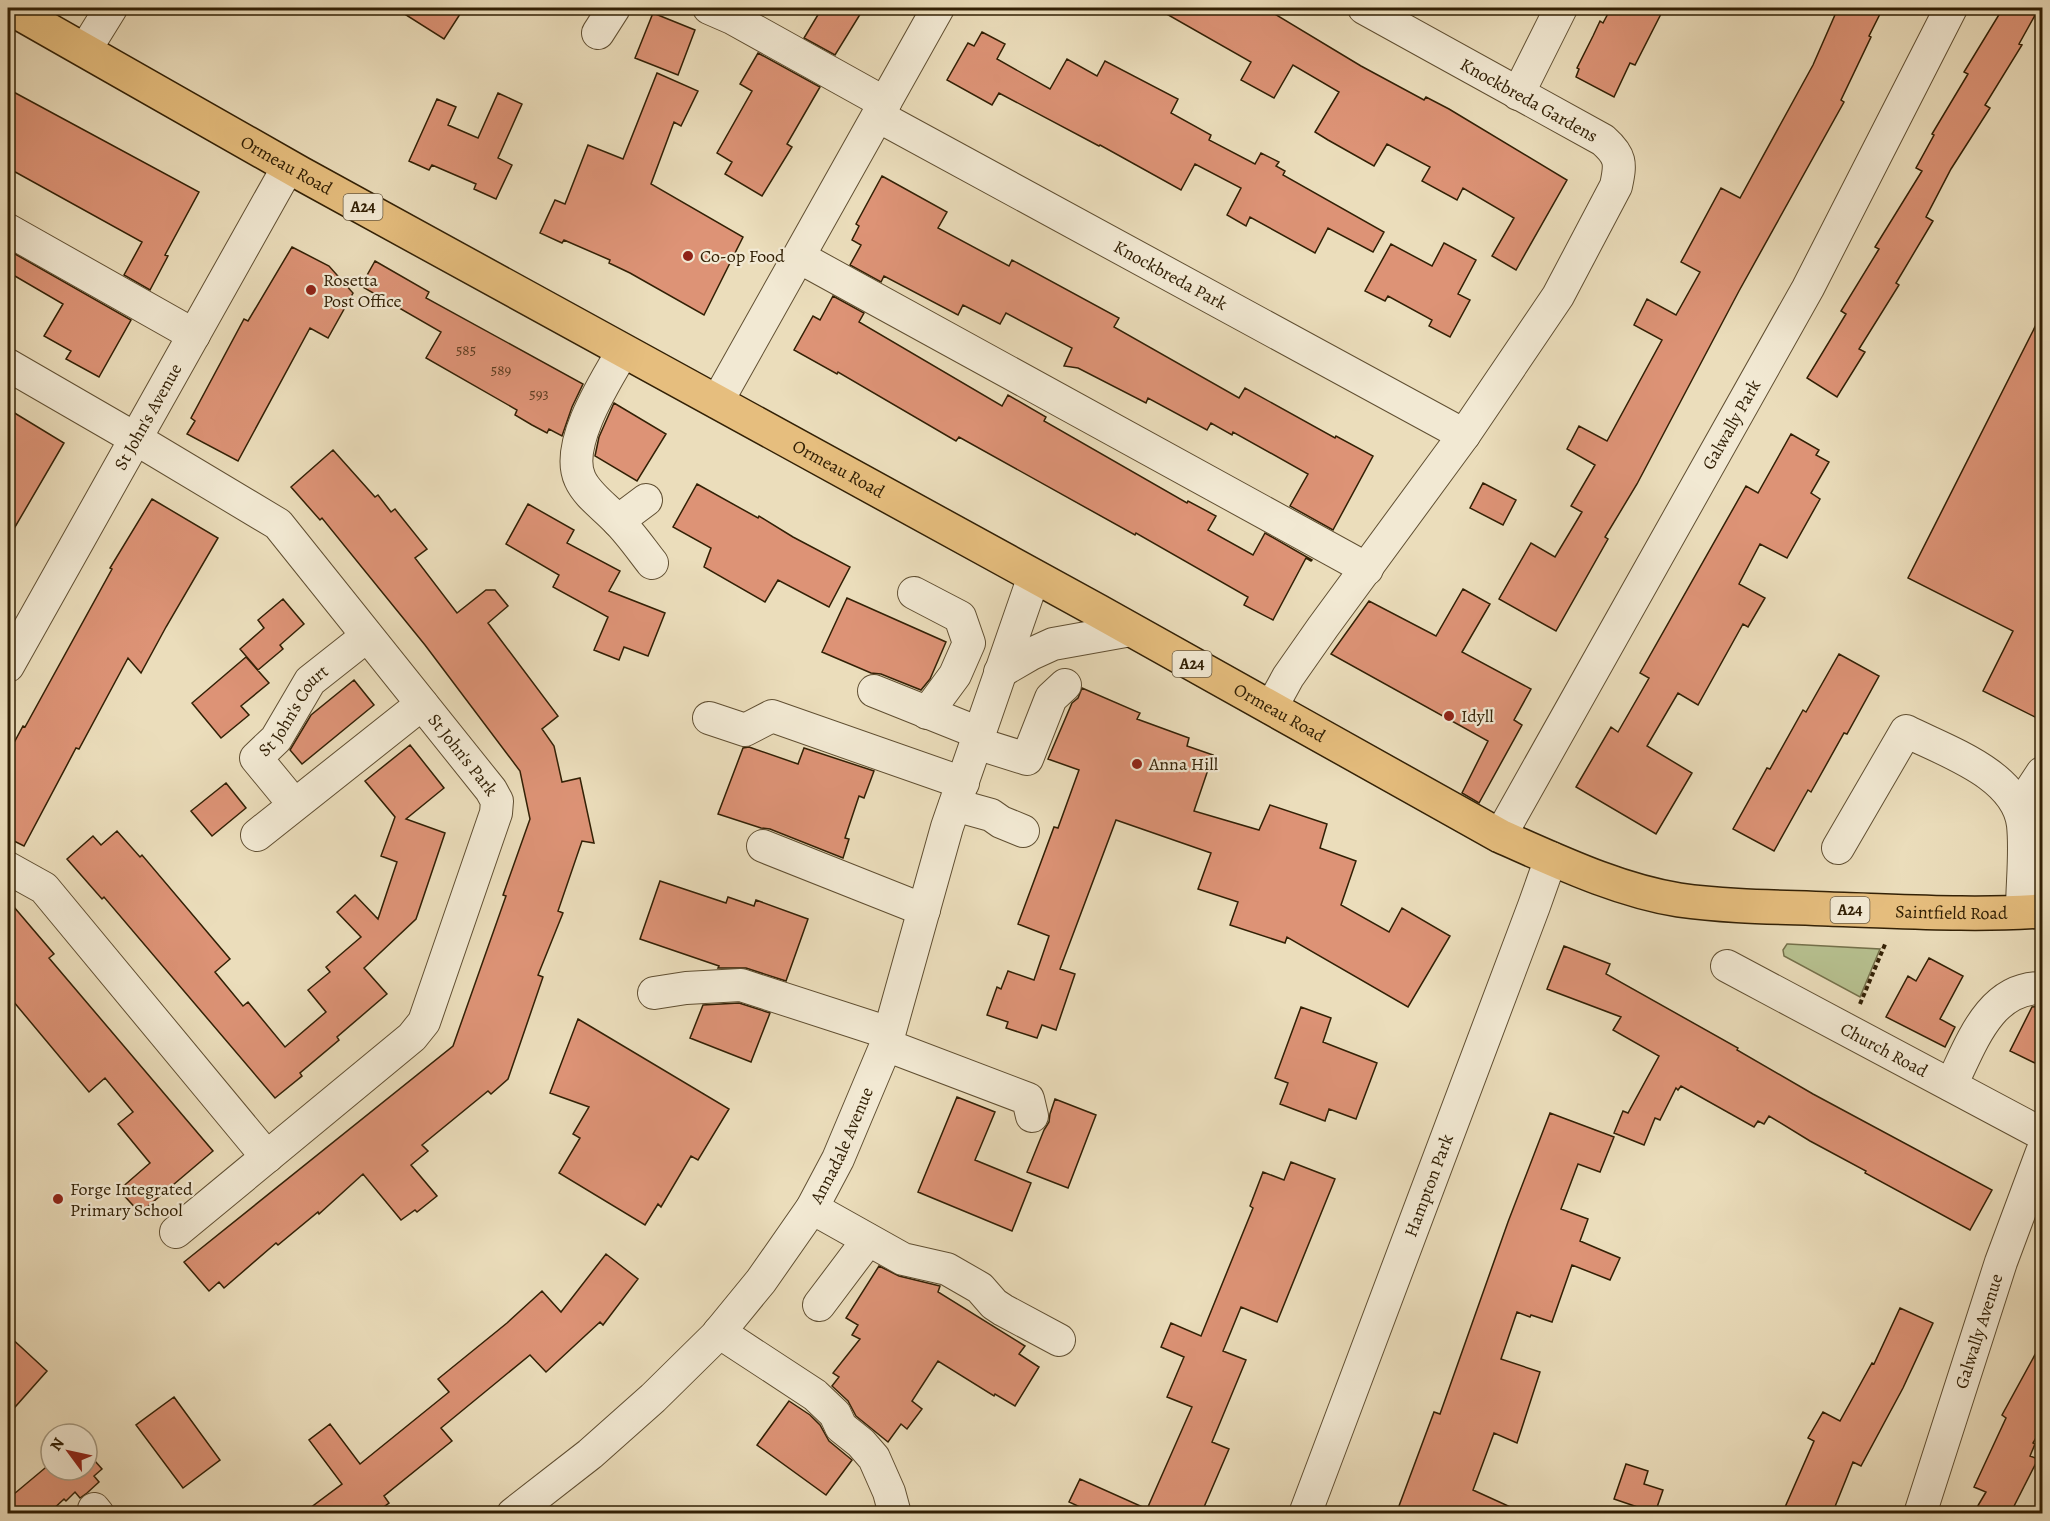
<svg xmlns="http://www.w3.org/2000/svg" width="2050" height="1521" font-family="Alegreya,serif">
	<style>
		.green { fill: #b7c190; stroke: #74704a; stroke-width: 1.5 }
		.building { fill: #dd9376; stroke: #322005; stroke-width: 1.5 }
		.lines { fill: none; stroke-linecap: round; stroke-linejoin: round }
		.minor-casing { stroke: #604f32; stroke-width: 34 }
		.major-casing { stroke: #322005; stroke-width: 36 }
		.path { stroke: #322005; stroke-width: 4; stroke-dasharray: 4.5 3; stroke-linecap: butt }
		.minor { stroke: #f2e9d3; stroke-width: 32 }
		.major { stroke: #e6be7e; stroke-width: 33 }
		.poi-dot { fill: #8f2418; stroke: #f2e9d3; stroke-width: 2 }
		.labels { text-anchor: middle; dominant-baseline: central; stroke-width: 4.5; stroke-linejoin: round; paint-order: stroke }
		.number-label { font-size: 15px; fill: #5d3d21 }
		.shield { fill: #f2e9d3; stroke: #6c5c43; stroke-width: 1.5 }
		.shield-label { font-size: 16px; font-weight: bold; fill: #322005 }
		.street-label { font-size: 18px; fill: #322005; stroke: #f2e9d3 }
		.poi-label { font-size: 18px; fill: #322005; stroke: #f2e9d3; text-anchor: start }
	</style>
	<rect width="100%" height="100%" fill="#ebddbb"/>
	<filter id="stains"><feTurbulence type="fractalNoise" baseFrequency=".00333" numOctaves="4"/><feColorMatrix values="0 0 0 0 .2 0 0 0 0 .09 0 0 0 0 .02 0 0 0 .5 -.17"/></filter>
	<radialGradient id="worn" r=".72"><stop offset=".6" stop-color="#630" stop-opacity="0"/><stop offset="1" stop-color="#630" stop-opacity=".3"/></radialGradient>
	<path class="green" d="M1787 944H1788L1880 949 1860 997 1784 956 1783 950Z"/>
	<path class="building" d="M395 8H464L444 39Z
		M822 8H864L835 55 804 38Z
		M1156 8H1265L1361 66 1424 100 1426 97 1449 109 1567 180 1516 270 1492 256 1514 218 1463 188 1457 200 1422 181 1430 167 1387 144 1374 166 1328 140 1315 132 1339 92 1293 65 1274 98 1241 80 1251 62Z
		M1611 8H1664L1635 65 1630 63 1614 97 1576 77 1579 69 1577 68 1593 36 1600 21 1603 23Z
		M1838 8H1883L1869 36 1871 37 1841 100 1844 102 1739 291 1637 484 1605 537 1608 539 1556 631 1499 599 1531 543 1555 557 1582 512 1571 506 1595 465 1567 449 1579 426 1607 441 1662 340 1634 325 1647 299 1676 315 1700 272 1681 262 1721 188 1740 198 1813 65Z
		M2003 8H2039L2019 44 2022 45 1985 105 1990 108 1951 169 1926 217 1933 221 1896 283 1899 285 1859 349 1865 352 1837 397 1807 378 1846 314 1841 311 1879 249 1875 247 1922 171 1916 168 1934 135 1932 134 1968 74 1964 72Z
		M653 13 695 30 678 75 635 58Z
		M982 32 1005 44 997 59 1050 89 1067 59 1097 76 1105 61 1178 99 1171 113 1211 135 1209 140 1255 164 1261 153 1279 162 1276 166 1285 171 1283 175 1384 232 1373 252 1328 228 1315 253 1250 217 1246 226 1227 215 1241 188 1195 164 1181 190 1100 145 1099 146 999 93 992 105 947 80 968 43 974 46Z
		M758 53 820 87 787 144 792 147 762 196 725 174 732 162 717 153 752 91 740 84Z
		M657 73 698 91 681 126 674 122 651 184 743 237 704 315 630 273 609 263 610 260 564 240 562 243 540 233 555 200 565 204 588 145 623 159Z
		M8 89 199 192 165 255 168 256 150 290 124 275 142 242 8 168Z
		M498 93 522 104 498 158 512 165 496 199 474 189 476 184 432 165 429 170 409 161 437 99 456 107 448 125 478 138Z
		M882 176 947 212 938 228 1009 266 1012 260 1119 318 1114 327 1239 398 1245 388 1335 438 1336 436 1373 456 1333 530 1290 506 1308 474 1233 432 1232 435 1211 423 1207 430 1148 398 1146 403 1078 368 1064 366 1072 348 1006 313 1000 324 963 305 958 315 884 276 881 282 850 265 861 245 852 240 859 226 856 224Z
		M1444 243 1476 260 1458 294 1470 300 1450 337 1429 326 1432 320 1388 296 1385 301 1365 291 1391 244 1432 266Z
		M292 247 329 266 353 293 328 338 310 328 238 461 187 434 195 421 191 418 244 319 248 321Z
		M8 250 131 320 99 377 66 359 71 351 44 336 63 304 8 272Z
		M375 261 429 292 426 298 583 384 572 407 562 436 549 429 547 433 532 425 515 415 517 410 426 358 441 332 361 286Z
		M833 296 864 313 859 322 1002 406 1008 395 1046 417 1044 421 1187 503 1188 501 1216 516 1208 530 1253 555 1265 533 1312 560 1311 561 1306 558 1273 620 1244 605 1248 597 1136 533 1135 535 959 437 956 441 838 372 837 374 794 350 813 316 820 320Z
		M2043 311V721L1983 691 2013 631 1908 578Z
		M614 403 666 434 637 481 595 456 599 437Z
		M8 409 64 443 8 539Z
		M1791 434 1819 450 1816 455 1829 462 1811 493 1820 499 1787 558 1760 544 1739 584 1765 598 1748 627 1743 624 1698 705 1678 693 1647 746 1692 773 1656 834 1576 787 1611 727 1618 732 1649 678 1640 673 1746 486 1758 493Z
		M333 450 375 497 378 495 391 512 395 509 427 549 415 558 457 613 486 590H495L508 606 488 623 558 716 542 729 554 746 562 782 580 778 594 843 582 841 558 911 563 913 538 975 543 977 508 1079 491 1094 488 1091 422 1145 428 1151 411 1165 437 1196 417 1212 415 1210 401 1220 363 1174 319 1214 318 1212 278 1245 276 1243 224 1288 219 1282 209 1291 184 1262 453 1046 506 896 503 895 530 819 520 771 425 645 322 518 320 520 291 487Z
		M1483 483 1516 500 1503 525 1470 508Z
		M697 484 758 518 759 516 793 537 850 567 829 607 778 580 765 602 704 567 711 548 673 527Z
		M152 499 218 538 166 627 141 673 128 658 79 749 76 748 24 846 8 838V754L23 726 25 727 112 569 110 568Z
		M528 504 574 530 567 543 620 571 609 591 665 613 648 656 624 647 619 660 594 650 608 617 553 587 559 575 506 544Z
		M1463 589 1490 604 1462 652 1531 689 1514 720 1522 725 1479 803 1462 793 1488 741 1331 654 1369 601 1436 636Z
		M847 598 946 642 930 679 921 690 881 674 871 673 822 652Z
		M283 599 304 624 280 645 283 649 258 670 240 649 264 628 258 620Z
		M1839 654 1879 676 1847 734 1844 733 1811 792 1808 790 1774 851 1733 829 1767 768 1770 769 1803 710 1806 712Z
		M246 657 269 683 241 706 249 715 221 738 192 703Z
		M354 680 374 705 302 764 290 750 311 715Z
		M1082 688 1140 713 1137 719 1189 738 1187 746 1213 755 1194 811 1259 830 1270 805 1327 824 1320 848 1356 861 1341 905 1389 932 1402 908 1450 936 1408 1007 1287 937 1285 943 1230 925 1238 902 1198 889 1211 853 1116 820 1060 969 1075 974 1056 1030 1042 1025 1037 1038 1006 1028 1008 1022 987 1015 997 987 1001 989 1008 971 1034 980 1049 936 1018 924 1054 827 1058 828 1079 770 1048 759 1072 703 1078 698Z
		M410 745 444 788 406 819 445 833 416 919 364 968 387 994 337 1037 339 1040 300 1073 302 1076 275 1098 104 897 102 899 67 859 93 836 101 845 117 831 140 857 142 855 230 959 215 972 243 1006 248 1002 285 1047 326 1012 308 990 330 972 326 967 361 937 337 912 355 895 378 919 397 862 381 856 395 817 365 781Z
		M749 747 798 764 804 748 874 771 864 798 859 796 845 838 849 839 843 858 770 829 761 828 718 814 743 748Z
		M226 783 246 808 212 836 191 811Z
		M660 881 726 903 728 897 754 906 756 900 808 919 786 981 746 968H718L719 966 640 939Z
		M8 900 54 954 49 958 213 1151 140 1213 119 1190 150 1163 118 1124 133 1112 105 1078 89 1092 8 995Z
		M1564 946 1610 964 1606 974 1738 1048 1737 1050 1813 1094 1992 1190 1970 1230 1865 1173 1866 1171 1810 1141 1769 1116 1764 1124 1758 1121 1754 1127 1681 1086 1678 1090 1676 1088 1660 1120 1655 1118 1644 1145 1614 1133 1623 1111 1628 1113 1659 1056 1613 1030 1621 1017 1547 989Z
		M1929 958 1963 976 1940 1019 1955 1027 1945 1047 1886 1017 1908 976 1916 981Z
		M739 1003 770 1013 751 1062 690 1038 703 1005Z
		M2043 1006V1067L2010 1051 2032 1007Z
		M1301 1007 1331 1018 1323 1042 1377 1063 1356 1119 1329 1109 1325 1121 1280 1104 1288 1083 1275 1078Z
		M578 1019 729 1109 698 1160 691 1156 661 1207 658 1204 645 1225 559 1173 580 1138 573 1134 589 1107 550 1093Z
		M957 1097 995 1112 975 1160 1031 1183 1012 1231 918 1192Z
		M1055 1099 1096 1115 1068 1188 1027 1172 1044 1130 1049 1122 1050 1114Z
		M1550 1113 1614 1137 1600 1172 1578 1164 1561 1209 1588 1219 1580 1241 1620 1258 1610 1280 1572 1265 1552 1322 1531 1315 1530 1317 1517 1312 1501 1359 1540 1372 1517 1443 1494 1433 1473 1490 1526 1514H1396L1434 1412 1440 1414 1508 1222Z
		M1291 1162 1335 1179 1277 1322 1241 1307 1223 1351 1246 1360 1212 1442 1229 1449 1201 1514H1095L1069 1502 1080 1479 1147 1509 1192 1407 1167 1397 1184 1357 1161 1347 1171 1323 1201 1336 1253 1208 1250 1206 1263 1172 1284 1180Z
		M606 1254 638 1279 603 1325 600 1322 546 1372 530 1355 441 1428 452 1441 384 1496 389 1503 374 1514H302L342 1484 309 1440 330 1424 360 1464 449 1392 438 1379 507 1323 542 1291 561 1312Z
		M879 1266 899 1276 940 1286 938 1292 1025 1346 1019 1354 1039 1367 1015 1406 995 1394 994 1396 938 1361 912 1401 922 1409 907 1429 901 1424 888 1442 856 1416 848 1401 832 1386 839 1377 833 1373 860 1339 852 1335 858 1325 846 1318Z
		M1900 1308 1933 1323 1903 1388 1861 1466 1853 1462 1832 1514H1782L1814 1441 1808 1438 1823 1412 1840 1421 1872 1363 1874 1364Z
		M8 1335 47 1371 8 1415Z
		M2043 1340V1426L2033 1443 2035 1444 2030 1456 2038 1459 2010 1514H1973L1986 1492 1974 1487 2006 1418 2002 1415Z
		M174 1397 220 1460 183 1488 136 1425Z
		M789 1401 810 1415 820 1425 829 1441 852 1460 826 1495 757 1445Z
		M87 1452 102 1469 94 1476 99 1482 87 1493 80 1498 75 1492 66 1501 64 1499 48 1514H8V1499L51 1463V1470H87Z
		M1626 1464 1648 1471 1644 1484 1663 1490 1655 1513 1614 1499Z"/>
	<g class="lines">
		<defs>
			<g id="minor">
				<path d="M709 8 732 18 885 103"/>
				<path d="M598 33 614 8"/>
				<path d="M85 50 111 8"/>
				<path d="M1518 94 1561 8"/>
				<path id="s1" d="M878 116 1464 435"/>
				<path d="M8 230 194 335"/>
				<path d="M799 257 1367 569"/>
				<path d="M623 351C606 380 564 445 580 479 587 495 605 507 617 520 630 533 641 549 652 563"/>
				<path id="s2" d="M8 365 136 439 278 524 491 790 497 801 496 813 424 1022 412 1037 176 1232"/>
				<path d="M717 402 938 8"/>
				<path d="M618 521 646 500"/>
				<path d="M914 593 960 617 969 643 955 675 927 713"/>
				<path id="s3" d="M8 666 288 167"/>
				<path d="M1000 672 1031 654 1053 644 1131 630"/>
				<path d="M874 691 979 733"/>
				<path d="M1271 708 1288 677 1323 627 1464 435 1558 296 1616 186C1621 163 1621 156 1603 140L1364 8"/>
				<path d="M709 718 745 730 772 716 963 783"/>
				<path d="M976 743 1027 759 1051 698 1065 685"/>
				<path id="s4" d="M284 792 256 758 276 739 310 681 367 636"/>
				<path d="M955 805 991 815 1001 822 1023 831"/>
				<path d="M2019 808 2042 773"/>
				<path d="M257 835 422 704"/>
				<path id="s5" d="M1500 836 1808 288 1951 8"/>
				<path d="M763 846 924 910"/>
				<path d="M1838 848 1906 731C1945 751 2017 774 2023 825 2026 853 2022 883 2022 912"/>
				<path d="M8 868 44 888 267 1157"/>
				<path id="s6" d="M1727 966 2042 1134"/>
				<path d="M654 993 686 988 741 985 889 1033"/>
				<path d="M886 1045 1028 1099 1032 1116"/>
				<path d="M1951 1085C1971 1045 1989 987 2042 988"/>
				<path d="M812 1208 903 1259 947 1269 980 1288 994 1304 1003 1310 1059 1340"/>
				<path d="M819 1305 868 1240"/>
				<path d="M719 1332 815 1395 835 1414 841 1427 861 1443 874 1458 889 1492 895 1514"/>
				<path d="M94 1509 98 1514"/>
				<path id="s7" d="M513 1514 590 1454 653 1398 716 1336 761 1281 812 1208 838 1159 886 1045 947 827 1034 576"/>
				<path id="s8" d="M1305 1514 1534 906 1551 858"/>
				<path id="s9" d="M1920 1514 2001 1262 2042 1152"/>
			</g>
			<g id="major">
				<path id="s10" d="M10 8 300 173 1098 611 1500 836C1557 861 1617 890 1679 900 1729 907 1779 907 1829 909 1900 911 1972 916 2042 911"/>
			</g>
		</defs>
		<use href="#minor" class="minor-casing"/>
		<use href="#major" class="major-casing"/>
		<path class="path" d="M1860 1004 1886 942"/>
		<use href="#minor" class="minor"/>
		<use href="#major" class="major"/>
	</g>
	<g class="poi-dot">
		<circle cx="688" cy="256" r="6"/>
		<circle cx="311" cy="290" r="6"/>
		<circle cx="1449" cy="716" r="6"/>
		<circle cx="1137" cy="764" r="6"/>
		<circle cx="58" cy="1199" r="6"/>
	</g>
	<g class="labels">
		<g class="number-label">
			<text x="466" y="350">585</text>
			<text x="501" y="370">589</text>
			<text x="539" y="394">593</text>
		</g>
		<g class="shield">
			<rect x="343.5" y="194" width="39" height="26" rx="4.5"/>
			<rect x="1172.5" y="651" width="39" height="26" rx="4.5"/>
			<rect x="1830.5" y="897" width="39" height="26" rx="4.5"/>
		</g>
		<g class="shield-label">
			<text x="363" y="207">A24</text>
			<text x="1192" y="664">A24</text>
			<text x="1850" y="910">A24</text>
		</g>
		<g class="street-label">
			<text transform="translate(1529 100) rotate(29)">Knockbreda Gardens</text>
			<text stroke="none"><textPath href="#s10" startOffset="318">Ormeau Road</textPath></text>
			<text stroke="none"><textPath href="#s1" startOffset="333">Knockbreda Park</textPath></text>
			<text stroke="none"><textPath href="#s3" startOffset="286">St John's Avenue</textPath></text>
			<text stroke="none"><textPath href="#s5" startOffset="472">Galwally Park</textPath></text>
			<text stroke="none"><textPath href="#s10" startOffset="948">Ormeau Road</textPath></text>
			<text stroke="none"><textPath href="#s4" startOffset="105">St John's Court</textPath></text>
			<text stroke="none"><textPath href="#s10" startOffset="1452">Ormeau Road</textPath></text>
			<text stroke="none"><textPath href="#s2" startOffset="609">St John's Park</textPath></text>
			<text stroke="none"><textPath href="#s10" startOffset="2168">Saintfield Road</textPath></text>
			<text stroke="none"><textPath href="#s6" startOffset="178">Church Road</textPath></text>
			<text stroke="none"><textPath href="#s7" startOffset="500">Annadale Avenue</textPath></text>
			<text stroke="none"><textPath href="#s8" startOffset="351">Hampton Park</textPath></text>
			<text stroke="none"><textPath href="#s9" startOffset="192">Galwally Avenue</textPath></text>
		</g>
		<g class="poi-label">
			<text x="700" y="256">Co-op Food</text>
			<text x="323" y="280">Rosetta<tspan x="323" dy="21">Post Office</tspan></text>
			<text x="1461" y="716">Idyll</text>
			<text x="1149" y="764">Anna Hill</text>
			<text x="70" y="1189">Forge Integrated<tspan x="70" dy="21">Primary School</tspan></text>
		</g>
	</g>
	<rect width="2050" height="1521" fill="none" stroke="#ebddbb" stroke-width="30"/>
	<rect x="9" y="9" width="2032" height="1503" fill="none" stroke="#322005" stroke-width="3"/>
	<rect x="15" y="15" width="2020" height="1491" fill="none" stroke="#322005" stroke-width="1.5"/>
	<g transform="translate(69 1452) rotate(303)"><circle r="28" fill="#f2e9d3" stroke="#a59981" stroke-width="1.5"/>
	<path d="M0-4.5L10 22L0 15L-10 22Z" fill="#8f2418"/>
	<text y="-9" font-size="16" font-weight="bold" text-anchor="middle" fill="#322005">N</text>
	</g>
	<rect width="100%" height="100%" filter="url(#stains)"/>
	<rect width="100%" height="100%" fill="url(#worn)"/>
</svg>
